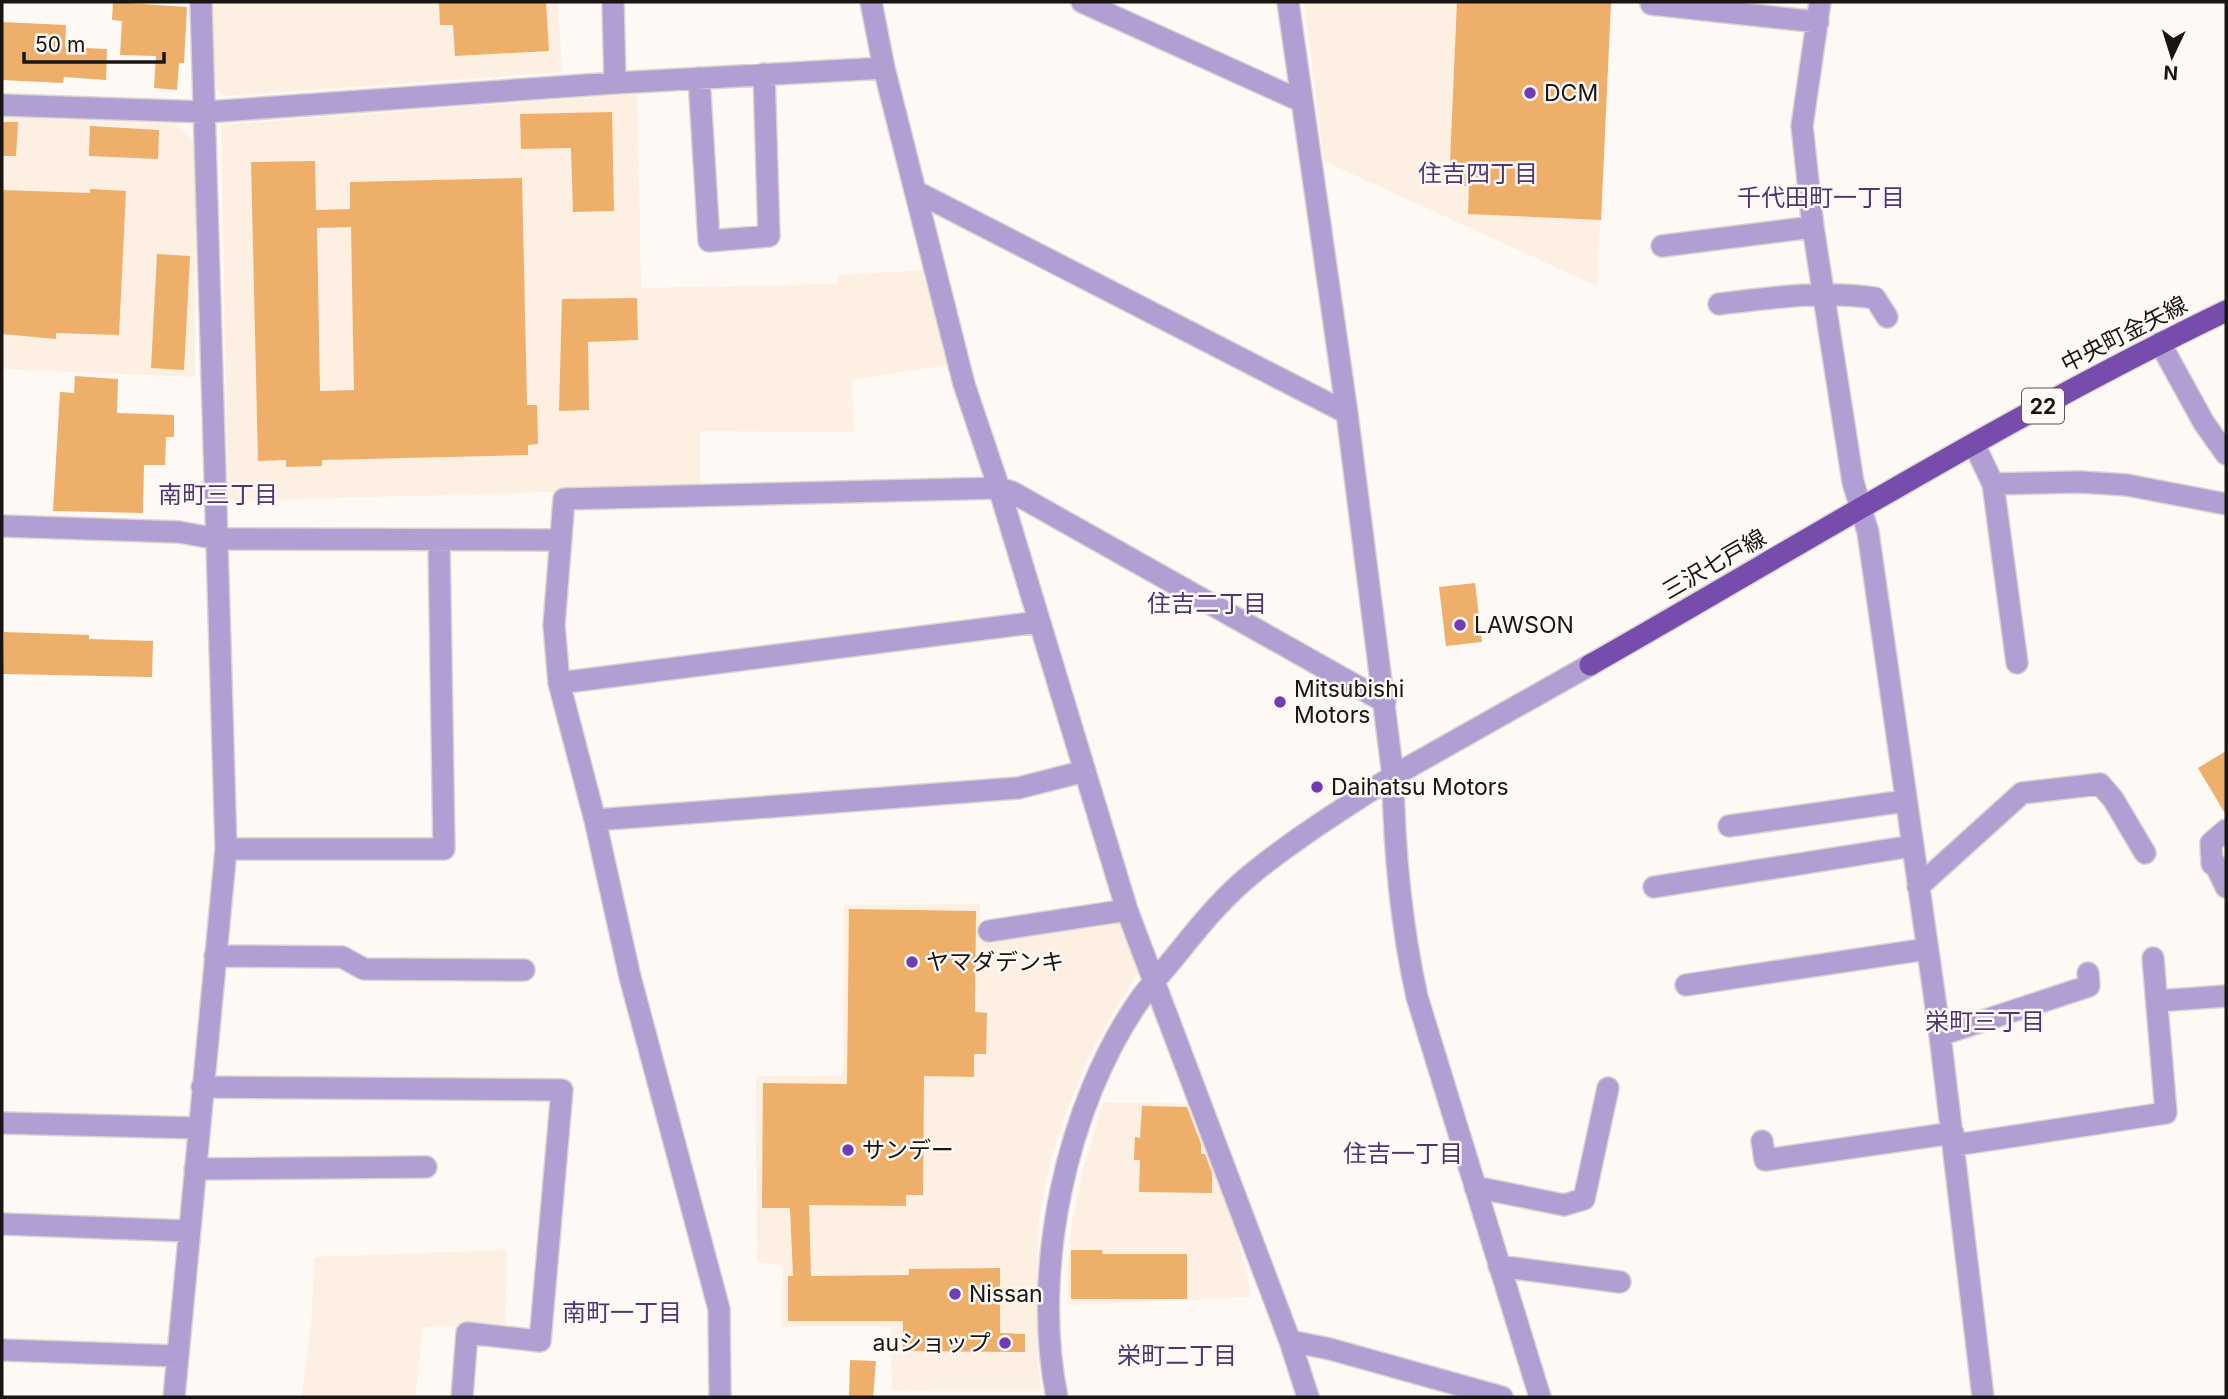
<svg xmlns="http://www.w3.org/2000/svg" width="2228" height="1399" font-family="Inter,'Noto Sans JP',sans-serif">
	<style>
		.built { fill: #fdefe2 }
		.building { fill: #eeaf6a; fill-rule: evenodd }
		.lines { fill: none; stroke-linecap: round; stroke-linejoin: round }
		.minor-casing { stroke: #d9d5d0; stroke-width: 24 }
		.major-casing { stroke: #d9d5d0; stroke-width: 24 }
		.minor { stroke: #b19ed3; stroke-width: 21 }
		.major { stroke: #764dac; stroke-width: 21 }
		.poi-dot { fill: #733bb2; stroke: #fef9f4; stroke-width: 2.5 }
		.labels { text-anchor: middle; dominant-baseline: central; stroke-width: 5; stroke-linejoin: round; paint-order: stroke }
		.shield { fill: #fef9f4; stroke: #5d5956; stroke-width: 2 }
		.shield-label { font-size: 21px; font-weight: bold; fill: #181513 }
		.poi-label { font-size: 23px; fill: #181513; stroke: #fef9f4; text-anchor: start }
		.street-label { font-size: 23px; fill: #181513; stroke: #fef9f4 }
		.neighbourhood-label { font-size: 24px; fill: #4f3671; stroke: #fef9f4 }
	</style>
	<rect width="100%" height="100%" fill="#fef9f4"/>
	<path class="built" d="M211 2H558L562 72 224 96 216 89Z
		M1304 2H1611L1597 286 1324 161Z
		M637 94 641 288 837 284 838 275 929 270 953 364 851 380 855 432 700 431V488L228 501 221 125Z
		M2 117 176 124 196 143 195 377 2 369Z
		M980 904V940L1129 921 1143 966 1114 1010 1087 1060 1064 1118 1049 1166 1037 1230V1360L1041 1389 892 1390 891 1327H782L783 1265 757 1262 756 1076H843L844 905Z
		M1103 1102 1204 1104 1252 1297 1069 1305 1067 1274 1072 1221 1083 1170Z
		M507 1250 505 1325 423 1327 415 1397H302L312 1315 314 1257Z"/>
	<path class="building" d="M113 2 187 7 184 63H179L177 90 154 88 156 56 120 55 122 21 112 20Z
		M439 2H546L549 51 455 56 453 25H440Z
		M1457 2H1611L1601 220 1468 214 1469 186 1449 185Z
		M2 22 66 25 65 47 107 49 106 80 64 77 63 83 2 80Z
		M612 112 614 211 573 212 571 148 521 149 520 114Z
		M2 122H18L16 156H2Z
		M90 126 159 130 158 159 89 156Z
		M315 161 316 210 350 209V182L522 178 527 405H537L538 444 528 445V455L322 460V466L286 467V460L258 461 251 162ZM351 227 354 390 320 391 317 228Z
		M90 189 126 191 119 335 56 333V339L2 334V190L90 193Z
		M157 254 190 256 184 370 151 368Z
		M637 298 638 340 588 342 589 410 559 411 562 299Z
		M75 376 118 379 117 413 174 415V437H166L165 465H144L143 513 53 511 60 392 74 393Z
		M1475 583 1482 642 1446 646 1439 587Z
		M4 632 89 635V639L153 641 152 677 3 674Z
		M2226 751V815L2198 768Z
		M849 909 976 911 975 1012 987 1013 986 1054H974V1077L924 1076 923 1195H906V1206L809 1205 811 1276 909 1275V1269L1000 1268V1333L1025 1334V1352L903 1351V1321H788V1276H793L790 1208H762L763 1083 847 1084Z
		M1142 1106 1187 1107 1201 1144V1154H1205L1212 1173V1193L1139 1192 1140 1160H1134L1135 1137 1140 1138Z
		M1071 1250H1102V1254H1187V1299H1071Z
		M850 1360 876 1361 873 1397H849Z"/>
	<g class="lines">
		<defs>
			<path id="minor" d="M613 2 615 83
				M871 2 884 68 964 384 999 488 1127 910 1290 1341 1308 1397
				M1082 2 1301 101
				M1820 2 1802 126 1813 227 1853 482 1868 532 1940 1035 1983 1397
				M1651 4 1818 22
				M699 78 709 241 769 236 764 74
				M2 105 206 112 615 83 884 68
				M917 192 1347 413
				M1662 246 1813 227
				M1719 304C1770 298 1823 290 1875 298L1887 317
				M2160 343 2204 423 2226 454
				M1974 444 1993 484 2080 482 2127 485 2226 504
				M1993 484 2017 663
				M2 526 179 532 218 539 559 540
				M559 683 1038 622
				M595 820 1018 788 1085 771
				M1729 826 1905 801
				M2226 830 2211 843 2212 864 2214 862 2226 887
				M226 849H444L439 540
				M1654 887 1912 846
				M1918 887 2022 793 2100 784 2113 799 2145 853
				M989 931 1127 910
				M215 956 342 957 364 969 524 970
				M1686 985 1927 949
				M2157 1001 2226 996
				M1940 1035 2089 986 2088 973
				M202 1087 562 1090 540 1341 467 1333 462 1397
				M2 1123 198 1128
				M1762 1141 1765 1160 1953 1133
				M1955 1145 2166 1113 2153 958
				M195 1169 426 1167
				M1475 1187 1564 1205 1584 1199 1608 1088
				M2 1224 189 1231
				M1499 1266 1620 1282
				M1290 1341 1330 1349 1502 1397
				M2 1350 177 1356
				M174 1397 226 849 201 2
				M720 1397 719 1309 630 977 595 820 559 683 554 625 564 499 999 488 1012 492 1385 702
				M1057 1397C1031 1271 1066 1104 1141 998 1152 983 1166 968 1178 953 1201 924 1225 895 1254 872 1297 837 1346 807 1393 776L1347 413 1288 2
				M1540 1397 1417 997C1401 924 1394 851 1393 776L1590 665"/>
			<path id="major" d="M1590 665C1801 545 2008 416 2226 311"/>
		</defs>
		<use href="#minor" class="minor-casing"/>
		<use href="#major" class="major-casing"/>
		<use href="#minor" class="minor"/>
		<use href="#major" class="major"/>
	</g>
	<g class="poi-dot">
		<circle cx="1530" cy="93" r="7"/>
		<circle cx="1460" cy="625" r="7"/>
		<circle cx="1280" cy="702" r="7"/>
		<circle cx="1317" cy="787" r="7"/>
		<circle cx="912" cy="962" r="7"/>
		<circle cx="848" cy="1150" r="7"/>
		<circle cx="955" cy="1294" r="7"/>
		<circle cx="1005" cy="1343" r="7"/>
	</g>
	<g class="labels">
		<rect class="shield" x="2022" y="388.5" width="42" height="35" rx="5"/>
		<g class="shield-label">
			<text x="2043" y="406">22</text>
		</g>
		<g class="poi-label">
			<text x="1544" y="93">DCM</text>
			<text x="1474" y="625">LAWSON</text>
			<text x="1294" y="689">Mitsubishi<tspan x="1294" dy="26">Motors</tspan></text>
			<text x="1331" y="787">Daihatsu Motors</text>
			<text x="926" y="962">ヤマダデンキ</text>
			<text x="862" y="1150">サンデー</text>
			<text x="969" y="1294">Nissan</text>
			<text x="991" y="1343" text-anchor="end">auショップ</text>
		</g>
		<g class="street-label">
			<text transform="translate(2124 334) rotate(-27)">中央町金矢線</text>
			<text transform="translate(1714 564) rotate(-30)">三沢七戸線</text>
		</g>
		<g class="neighbourhood-label">
			<text x="1478" y="173">住吉四丁目</text>
			<text x="1821" y="197">千代田町一丁目</text>
			<text x="218" y="494">南町三丁目</text>
			<text x="1207" y="603">住吉二丁目</text>
			<text x="1985" y="1021">栄町三丁目</text>
			<text x="1403" y="1153">住吉一丁目</text>
			<text x="622" y="1312">南町一丁目</text>
			<text x="1177" y="1355">栄町二丁目</text>
		</g>
	</g>
	<rect width="2228" height="1399" fill="none" stroke="#181513" stroke-width="7"/>
	<g transform="translate(2172 56) rotate(184)" stroke="#fef9f4" stroke-width="5" paint-order="stroke">
	<path d="M0-5L12 26L0 18L-12 26Z" fill="#181513"/>
	<text y="-10" font-size="19" font-weight="bold" text-anchor="middle" fill="#181513">N</text>
	</g>
	<path d="M24 52v10h140v-10" fill="none" stroke="#181513" stroke-width="3.5"/>
	<text x="35" y="52" font-size="21" fill="#181513" stroke="#fef9f4" stroke-width="5" paint-order="stroke">50 m</text>
</svg>
